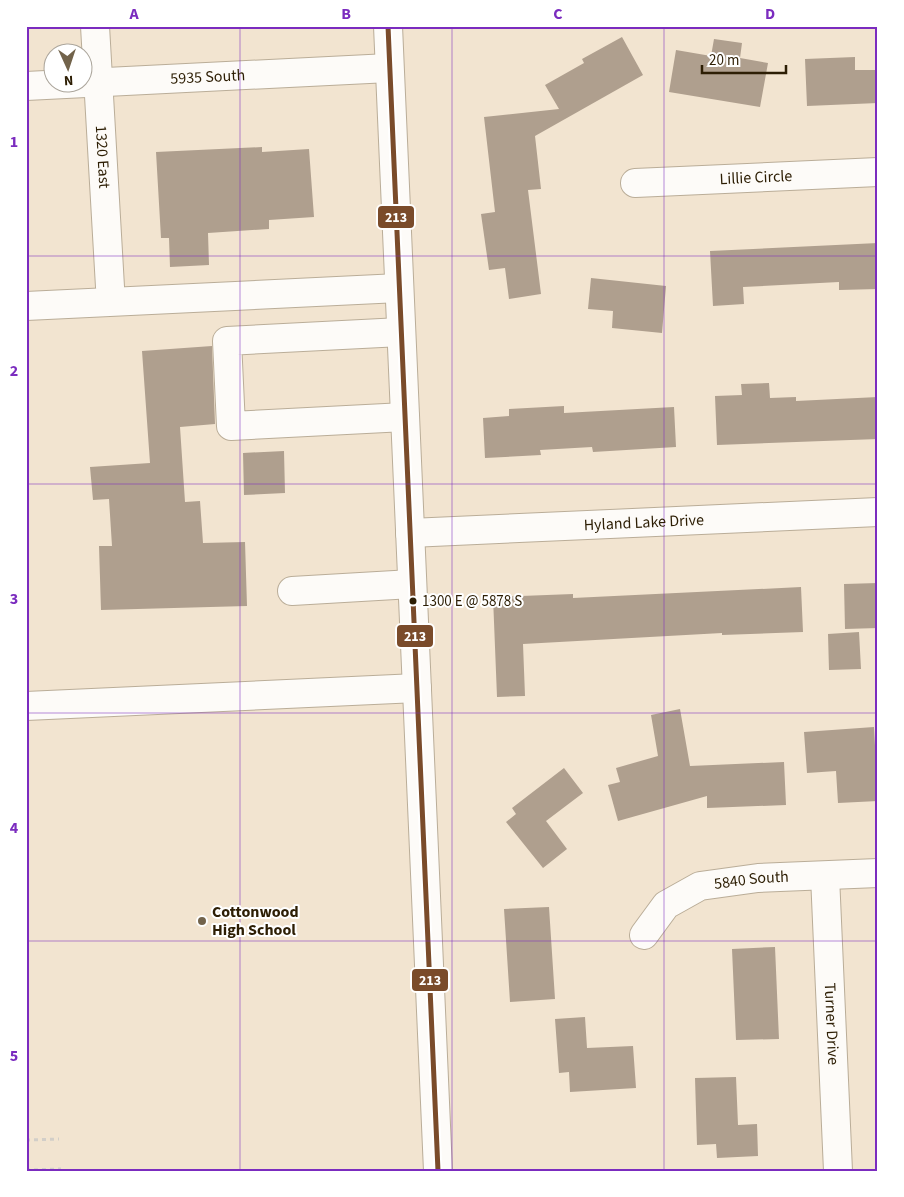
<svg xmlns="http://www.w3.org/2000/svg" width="904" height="1197" font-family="'Source Sans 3',sans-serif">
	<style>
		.building { fill: #af9f8e }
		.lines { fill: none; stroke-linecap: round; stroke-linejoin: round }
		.minor-casing { stroke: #baad98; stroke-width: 30 }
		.major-casing { stroke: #baad98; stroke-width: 30 }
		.path { stroke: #d2cec8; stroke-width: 3; stroke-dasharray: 4 4; stroke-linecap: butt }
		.minor { stroke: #fdfbf8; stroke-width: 28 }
		.major { stroke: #fdfbf8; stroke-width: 28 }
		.bus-1-casing { stroke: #fff; stroke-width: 9 }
		.bus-1 { stroke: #7a4b2a; stroke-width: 5 }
		.grid { fill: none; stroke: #7b2cbf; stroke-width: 1; stroke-opacity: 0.55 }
		.bus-dot { fill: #2d1e04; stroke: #fff; stroke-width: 2 }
		.poi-dot { fill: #72634b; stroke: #fff; stroke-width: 2 }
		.labels { text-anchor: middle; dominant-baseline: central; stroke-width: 4; stroke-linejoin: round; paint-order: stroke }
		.bus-label { font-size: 15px; fill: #2d1e04; stroke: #fff; text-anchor: start }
		.street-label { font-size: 16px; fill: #2d1e04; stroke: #fff }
		.poi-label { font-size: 16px; font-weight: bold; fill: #2d1e04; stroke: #fff; text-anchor: start }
		.line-badge { stroke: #fff; stroke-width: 2 }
		.badge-label { font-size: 14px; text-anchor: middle; font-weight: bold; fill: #fff }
		.neatline { fill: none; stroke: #7b2cbf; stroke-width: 2 }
		.grid-label { font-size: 16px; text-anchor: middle; font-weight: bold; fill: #7b2cbf }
	</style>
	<rect width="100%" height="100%" fill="#f2e4d0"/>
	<path class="building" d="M622 37 643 75 535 136 541 189 528 190 541 294 509 299 505 268 489 270 481 214 495 212 484 117 559 109 545 85 584 63 582 59Z
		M714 39 742 43 740 58 768 63 760 107 669 92 676 50 711 56Z
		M855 57V70H878V103L807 106 805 59Z
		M262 147V152L309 149 314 217 269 220V229L208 233 209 265 170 267 169 238H161L156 152Z
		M878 243V289L839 290V282L743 287 744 304 713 306 710 251Z
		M591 278 666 286 662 333 612 328 613 311 588 309Z
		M212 346 215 424 180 427 185 502 200 501 203 543 245 542 247 606 101 610 99 546H112L109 499 93 500 90 467 150 463 142 351Z
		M769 383 770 398 796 397V401L878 397V439L717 445 715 396 742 395 741 384Z
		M564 406V413L674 407 676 447 593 452 592 447 540 450 541 455 485 458 483 418 509 416V409Z
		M284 451 285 493 244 495 243 453Z
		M878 583V628L845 629 844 584Z
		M801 587 803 632 722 635V633L523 644 525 696 497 697 493 597 573 594V598Z
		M859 632 861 669 829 670 828 634Z
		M680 709 690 766 784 762 786 805 707 808V796L618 821 608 785 620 782 616 768 658 756 651 715Z
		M874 727 878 801 838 803 836 771 807 773 804 732Z
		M564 768 583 793 546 821 567 849 543 868 506 822 516 814 512 808Z
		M549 907 555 999 510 1002 504 909Z
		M775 947 779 1039 736 1040 732 949Z
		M585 1017 587 1048 633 1046 636 1088 570 1092 569 1072 559 1073 555 1019Z
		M736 1077 738 1125 757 1124 758 1156 717 1158 716 1144 697 1145 695 1078Z"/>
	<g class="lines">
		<defs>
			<g id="minor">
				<path id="s1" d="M95 26 110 287"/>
				<path id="s2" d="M26 86 389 68"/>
				<path id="s3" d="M635 183 878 172"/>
				<path d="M26 306 399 288"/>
				<path d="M401 332 227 341 231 426 405 417"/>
				<path id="s4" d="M410 533 878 512"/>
				<path d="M292 591 412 584"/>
				<path d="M26 706 417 688"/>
				<path id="s5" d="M825 876 838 1171"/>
				<path id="s6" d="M644 935 666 905 700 886 758 878 878 873"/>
			</g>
			<path id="major" d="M388 26 438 1171"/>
		</defs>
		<use href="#minor" class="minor-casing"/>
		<use href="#major" class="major-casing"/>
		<path class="path" d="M26 1140 59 1139
			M26 1170 61 1169"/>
		<use href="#minor" class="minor"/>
		<use href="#major" class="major"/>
		<defs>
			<path id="bus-1" d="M388 26 438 1171"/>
		</defs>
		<use href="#bus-1" class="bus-1-casing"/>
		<use href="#bus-1" class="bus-1"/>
	</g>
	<path class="grid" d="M240 26V1171M452 26V1171M664 26V1171M26 256H878M26 484H878M26 713H878M26 941H878"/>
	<circle class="bus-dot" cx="413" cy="601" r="4.5"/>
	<circle class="poi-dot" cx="202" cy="921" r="5"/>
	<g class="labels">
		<g class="bus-label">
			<text x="422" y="601">1300 E @ 5878 S</text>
		</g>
		<g class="street-label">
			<text stroke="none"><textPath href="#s2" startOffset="182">5935 South</textPath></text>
			<text stroke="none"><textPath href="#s1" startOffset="131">1320 East</textPath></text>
			<text stroke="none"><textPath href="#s3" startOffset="121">Lillie Circle</textPath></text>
			<text stroke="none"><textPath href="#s4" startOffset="234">Hyland Lake Drive</textPath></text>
			<text stroke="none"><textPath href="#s6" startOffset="128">5840 South</textPath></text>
			<text stroke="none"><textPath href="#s5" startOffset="148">Turner Drive</textPath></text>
		</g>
		<g class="poi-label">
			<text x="212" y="912">Cottonwood<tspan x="212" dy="18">High School</tspan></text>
		</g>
	</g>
	<g class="line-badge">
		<rect x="377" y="205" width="38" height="24" rx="5" fill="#7a4b2a"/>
		<rect x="396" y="624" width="38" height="24" rx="5" fill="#7a4b2a"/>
		<rect x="411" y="968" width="38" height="24" rx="5" fill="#7a4b2a"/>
	</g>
	<g class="badge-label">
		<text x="396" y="222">213</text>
		<text x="415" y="641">213</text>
		<text x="430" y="985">213</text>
	</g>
	<rect width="904" height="1197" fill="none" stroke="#ffffff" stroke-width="55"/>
	<g transform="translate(68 68) rotate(177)"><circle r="24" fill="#ffffff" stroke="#aba59b"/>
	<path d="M0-4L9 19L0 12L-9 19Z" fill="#72634b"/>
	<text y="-8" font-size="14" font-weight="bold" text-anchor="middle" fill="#2d1e04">N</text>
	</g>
	<path d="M702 65v8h84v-8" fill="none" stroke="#2d1e04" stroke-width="2.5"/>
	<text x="709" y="65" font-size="15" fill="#2d1e04" stroke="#ffffff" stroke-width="4" paint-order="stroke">20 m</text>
	<rect x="28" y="28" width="848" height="1142" class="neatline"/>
	<g class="grid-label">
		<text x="134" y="19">A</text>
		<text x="346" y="19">B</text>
		<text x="558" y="19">C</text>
		<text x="770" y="19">D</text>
		<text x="14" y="147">1</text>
		<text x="14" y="376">2</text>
		<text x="14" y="604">3</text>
		<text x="14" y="833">4</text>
		<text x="14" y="1061">5</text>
	</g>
</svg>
